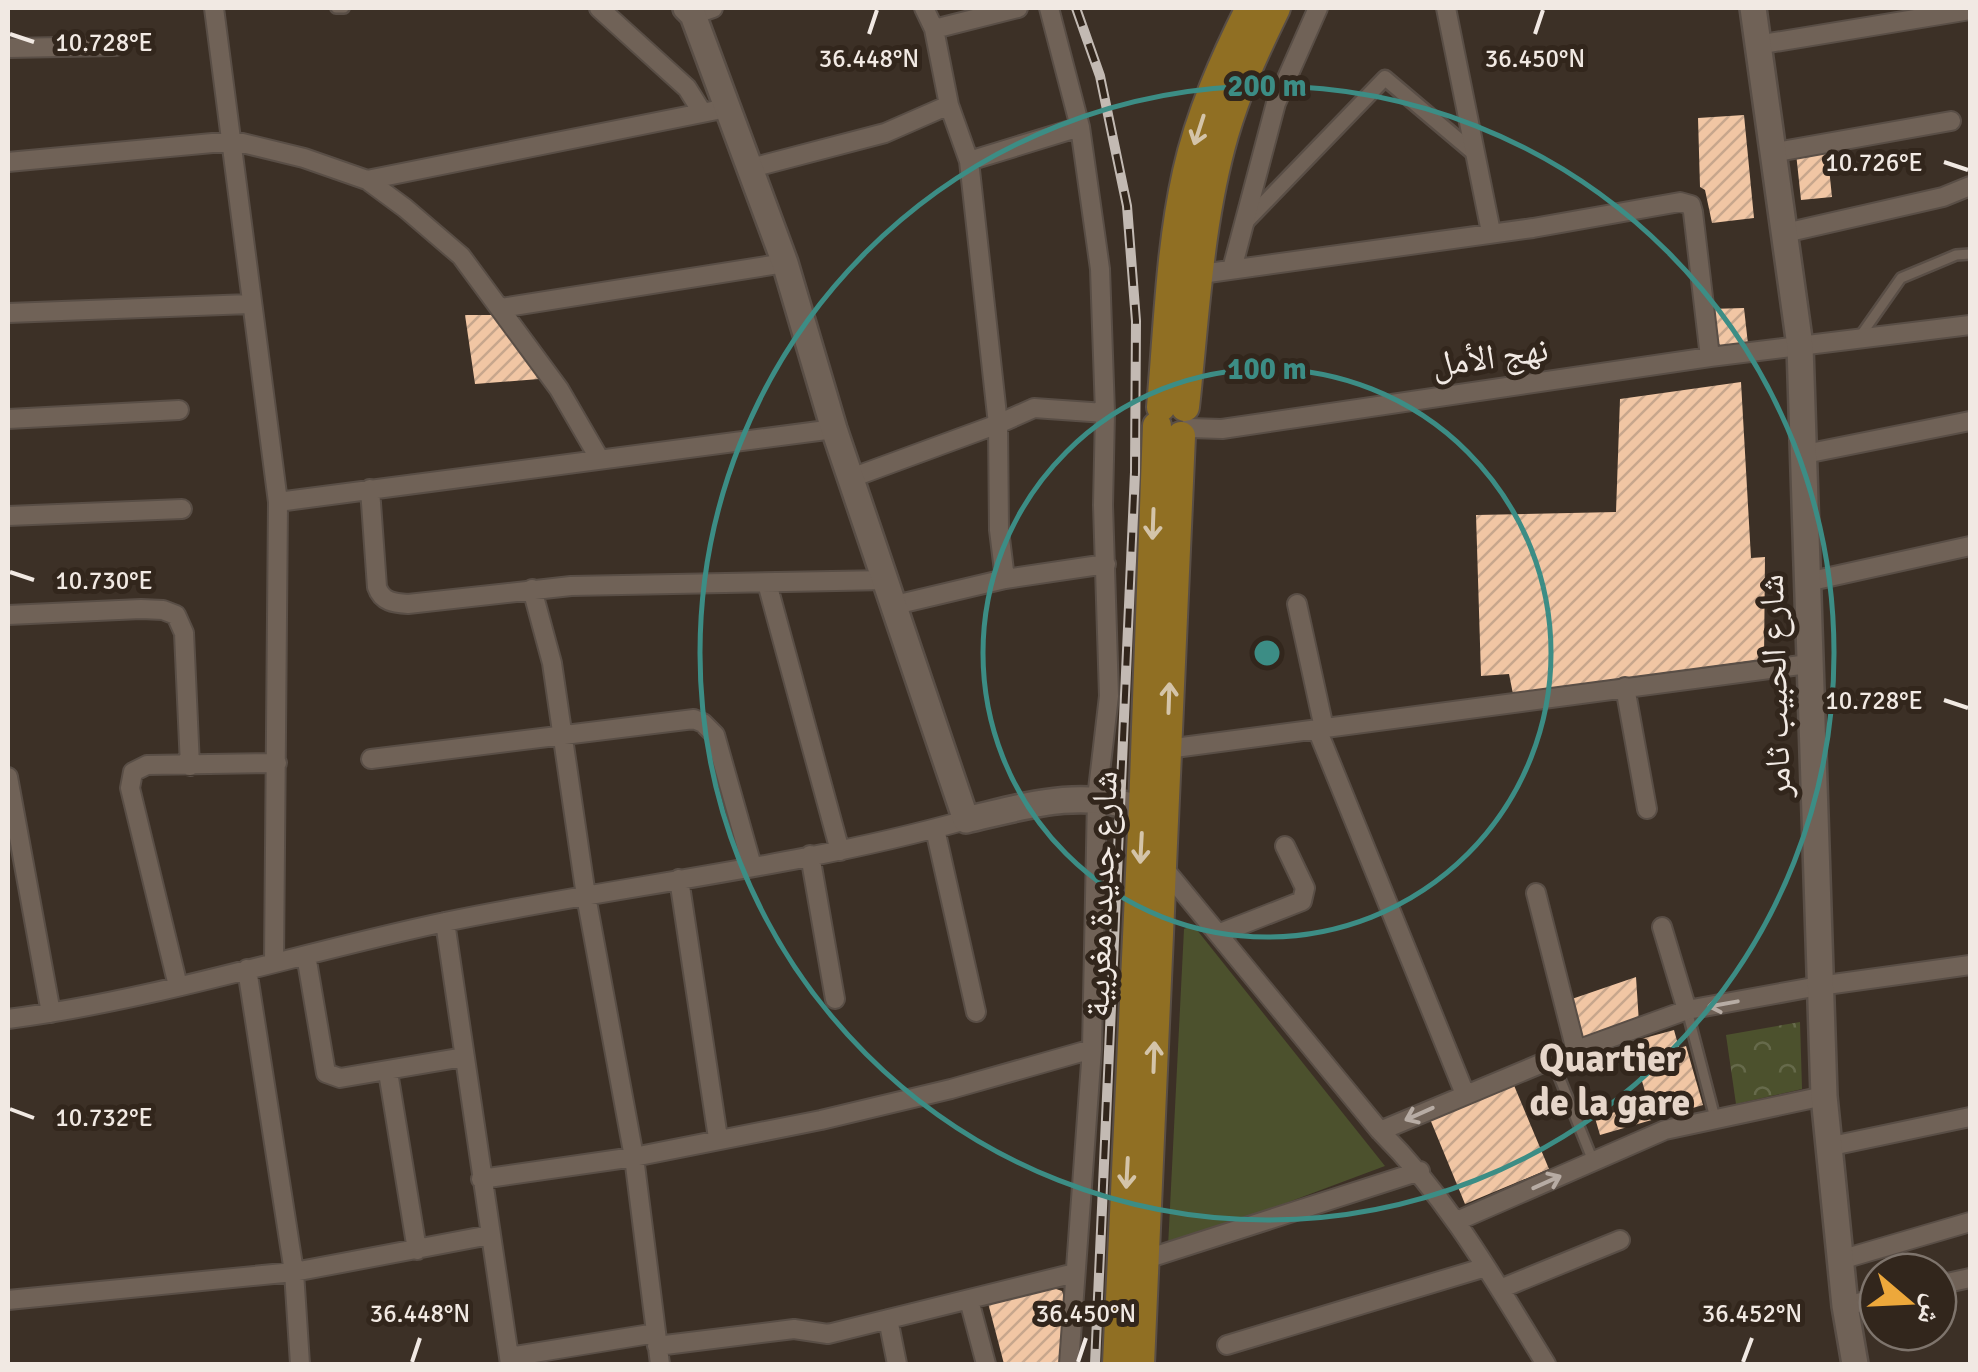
<svg xmlns="http://www.w3.org/2000/svg" width="1978" height="1372" font-family="Signika,'Noto Naskh Arabic',sans-serif">
	<style>
		.park { fill: url(#park-crowns) }
		.garden { fill: #4c512d }
		.building { fill: url(#building-hatch) }
		.lines { fill: none; stroke-linecap: round; stroke-linejoin: round }
		.service-casing { stroke: #594e46; stroke-width: 14 }
		.pedestrian-casing { stroke: #594e46; stroke-width: 19 }
		.minor-casing { stroke: #594e46; stroke-width: 22 }
		.secondary-casing { stroke: #594e46; stroke-width: 30 }
		.primary-casing { stroke: #594e46; stroke-width: 32 }
		.service { stroke: #706257; stroke-width: 9 }
		.pedestrian { stroke: #706257; stroke-width: 14 }
		.minor { stroke: #706257; stroke-width: 18 }
		.secondary { stroke: #706257; stroke-width: 25 }
		.primary { stroke: #906f23; stroke-width: 28 }
		.rail-casing { stroke: #c3bab3; stroke-width: 10 }
		.rail { stroke: #32261c; stroke-width: 6; stroke-dasharray: 19; stroke-linecap: butt }
		.oneway { stroke: #d4c4a9 }
		.oneway2 { stroke: #b7aca4 }
		.ticks { fill: none; stroke: #f1e9e3; stroke-width: 4 }
		.ring { fill: none; stroke: #3c8d85; stroke-width: 5 }
		.labels { text-anchor: middle; dominant-baseline: central; stroke-width: 10; stroke-linejoin: round; paint-order: stroke }
		.street-label { font-size: 35px; fill: #f1e9e3; stroke: #32261c }
		.neighbourhood-label { font-size: 38px; font-weight: bold; fill: #e6d6ca; stroke: #32261c }
		.ticks-label { font-size: 25px; text-anchor: middle; fill: #f1e9e3; stroke: #32261c; stroke-width: 10; stroke-linejoin: round; paint-order: stroke }
		.centre { fill: #3c8d85; stroke: #32261c; stroke-width: 5 }
		.ring-label { font-size: 30px; text-anchor: middle; font-weight: bold; fill: #3c8d85; stroke: #32261c; stroke-width: 10; stroke-linejoin: round; paint-order: stroke }
	</style>
	<defs>
		<pattern id="park-crowns" width="20" height="18" patternUnits="userSpaceOnUse" patternTransform="scale(2.5)"><rect width="20" height="18" fill="#4c512d"/><path d="M2 6a3 3 0 1 1 6 0M12 15a3 3 0 1 1 6 0" fill="none" stroke="#666a4b"/></pattern>
		<pattern id="building-hatch" width="6" height="6" patternUnits="userSpaceOnUse" patternTransform="scale(2.5)"><rect width="6" height="6" fill="#f1c6a4"/><path d="M-1 1l2-2M0 6l6-6M5 7l2-2" fill="none" stroke="#c7a68c"/></pattern>
	</defs>
	<rect width="100%" height="100%" fill="#3c3026"/>
	<path class="park" d="M1800 1022 1802 1089 1736 1104 1726 1035Z"/>
	<path class="garden" d="M1193 925 1385 1166 1168 1247 1184 929Z"/>
	<path class="building" d="M1744 115 1754 218 1712 223 1705 190 1700 187 1698 118Z
		M1827 149 1832 197 1801 200 1796 153Z
		M1744 308 1748 344 1712 348 1709 309Z
		M465 315H496L539 379 475 384Z
		M1741 382 1751 558 1765 557 1764 659 1513 694 1509 674 1481 676 1476 515 1616 512 1620 399Z
		M1636 977 1639 1023 1579 1048 1563 1002Z
		M1674 1030 1679 1048 1686 1046 1703 1105 1600 1135 1595 1118 1648 1102 1640 1074 1650 1071 1641 1039Z
		M1513 1083 1549 1169 1465 1204 1430 1119Z
		M1053 1288 1062 1291 1064 1297 1060 1364H1004L988 1303Z"/>
	<g class="lines">
		<defs>
			<path id="service" d="M336 8H344
				M1861 335 1901 278 1956 255 1970 254
				M1687 1010 1715 1118
				M1552 1059 1593 1161"/>
			<path id="pedestrian" d="M1245 223 1385 78 1475 154"/>
			<path id="minor" d="M214 8 278 502 274 963
				M599 8 687 88 702 112
				M1446 8 1491 232
				M693 15 713 8
				M934 29 1018 8
				M1757 45 1970 10
				M8 48 115 46
				M1771 153 1951 121
				M969 161 1080 127
				M8 162 234 141 304 158 367 180 405 208 461 256 559 389 599 458
				M751 168 885 133 949 105
				M367 180 727 108
				M1785 233 1943 197 1970 186
				M1232 269 1276 103 1318 8
				M1201 274 1533 228 1680 202 1691 205 1693 212 1710 357
				M501 308 785 263
				M8 313 250 304
				M8 419 179 410
				M1189 428 1222 429 1710 357 1970 325
				M1805 454 1970 421
				M851 478 998 424 1034 408 1105 413 1100 269 1080 127 1049 8
				M370 489 377 587C382 602 394 603 408 604L571 586 887 580
				M278 502 834 429
				M8 516 182 509
				M1005 579 1106 564
				M1807 582 1970 546
				M767 583 840 851
				M532 589 552 663 586 896 634 1157 660 1364
				M1297 604 1324 728
				M895 605 1005 579 999 530 998 424 969 161 949 105 934 29 924 8
				M8 615 141 609 163 610 176 615 184 633 190 766
				M1625 687 1647 809
				M1317 729 1465 1094
				M1167 749 1808 664
				M371 759 694 719 703 723 715 735 752 866
				M8 777 51 1013
				M935 829 976 1012
				M810 855 835 999
				M1162 866 1380 1131C1451 1202 1494 1280 1546 1364
				M679 879 718 1138
				M1536 893 1576 1051
				M445 922 510 1364
				M1662 927 1687 1010
				M1218 934 1302 901 1305 888 1285 846
				M306 955 326 1073 340 1078 464 1057
				M247 969 294 1272 300 1364
				M178 986 130 788 133 772 147 765 277 763
				M8 1019C155 1000 299 953 445 922 618 886 795 868 966 820
				M388 1072 417 1250
				M1380 1131 1552 1059 1687 1010 1819 986 1970 965
				M1827 1147 1970 1117
				M481 1179 634 1157 821 1120 951 1089 1092 1049
				M1457 1221 1665 1130 1824 1096
				M1840 1260 1970 1222
				M1137 1262 1420 1171
				M1938 1285 1970 1278
				M1500 1289 1620 1240
				M8 1300 294 1272 490 1235
				M969 1300 986 1364
				M1845 1306 1878 1298
				M888 1319 897 1364
				M1227 1345 1486 1267
				M657 1346 794 1329 828 1334 1075 1273
				M509 1357 656 1333
				M1069 1364 1092 1049 1097 798 1109 696 1103 505 1105 413"/>
			<path id="secondary" d="M686 8 693 15 785 263 834 429 966 820C1030 805 1077 789 1143 809
				M1753 8 1800 346 1824 1096 1845 1306 1855 1364"/>
			<path id="primary" d="M1161 407C1168 329 1170 248 1187 172 1200 114 1224 60 1250 8
				M1185 407C1195 317 1199 222 1224 135 1237 90 1256 49 1276 8
				M1117 1364 1143 809 1157 426
				M1140 1364 1181 436"/>
		</defs>
		<use href="#service" class="service-casing"/>
		<use href="#pedestrian" class="pedestrian-casing"/>
		<use href="#minor" class="minor-casing"/>
		<use href="#secondary" class="secondary-casing"/>
		<use href="#primary" class="primary-casing"/>
		<use href="#service" class="service"/>
		<use href="#pedestrian" class="pedestrian"/>
		<use href="#minor" class="minor"/>
		<use href="#secondary" class="secondary"/>
		<use href="#primary" class="primary"/>
		<defs>
			<path id="rail" d="M1076 8 1100 76 1127 206 1136 321 1135 472 1095 1364"/>
		</defs>
		<use href="#rail" class="rail-casing"/>
		<use href="#rail" class="rail"/>
	</g>
	<defs><path id="oneway-shaft" d="M-6 0H5M1.5-3L5.5 0L1.5 3" fill="none" stroke-width="1.6" stroke-linecap="round" stroke-linejoin="round" transform="scale(2.5)"/></defs>
	<g class="oneway">
		<use href="#oneway-shaft" transform="translate(1199 130) rotate(108)"/>
		<use href="#oneway-shaft" transform="translate(1153 524) rotate(92)"/>
		<use href="#oneway-shaft" transform="translate(1169 698) rotate(-88)"/>
		<use href="#oneway-shaft" transform="translate(1141 848) rotate(93)"/>
		<use href="#oneway-shaft" transform="translate(1154 1057) rotate(-88)"/>
		<use href="#oneway-shaft" transform="translate(1127 1173) rotate(93)"/>
	</g>
	<g class="oneway2">
		<use href="#oneway-shaft" transform="translate(1723 1004) rotate(170)"/>
		<use href="#oneway-shaft" transform="translate(1419 1114) rotate(156)"/>
		<use href="#oneway-shaft" transform="translate(1547 1182) rotate(-24)"/>
	</g>
	<path class="ticks" d="M10 34 34 42M869 34 877 10M1535 34 1543 10M1944 162 1968 170M10 572 34 580M1944 700 1968 708M10 1109 34 1118M412 1362 420 1338M1078 1362 1086 1338M1743 1362 1752 1338"/>
	<g class="ring">
		<circle cx="1267" cy="653" r="284"/>
		<circle cx="1267" cy="653" r="567"/>
	</g>
	<g class="labels">
		<g class="street-label">
			<text transform="translate(1490 357) rotate(-8)">نهج الأمل</text>
			<text transform="translate(1775 686) rotate(-92)">شارع الحبيب ثامر</text>
			<text transform="translate(1101 894) rotate(-88)">شارع جديدة مغربية</text>
		</g>
		<g class="neighbourhood-label">
			<text x="1610" y="1058">Quartier<tspan x="1610" dy="44">de la gare</tspan></text>
		</g>
	</g>
	<g class="ticks-label">
		<text x="104" y="51">10.728°E</text>
		<text x="869" y="67">36.448°N</text>
		<text x="1535" y="67">36.450°N</text>
		<text x="1874" y="171">10.726°E</text>
		<text x="104" y="589">10.730°E</text>
		<text x="1874" y="709">10.728°E</text>
		<text x="104" y="1126">10.732°E</text>
		<text x="420" y="1322">36.448°N</text>
		<text x="1086" y="1322">36.450°N</text>
		<text x="1752" y="1322">36.452°N</text>
	</g>
	<circle cx="1267" cy="653" r="15" class="centre"/>
	<g class="ring-label">
		<text x="1267" y="96">200 m</text>
		<text x="1267" y="379">100 m</text>
	</g>
	<rect width="1978" height="1372" fill="none" stroke="#f1e9e3" stroke-width="20"/>
	<g transform="translate(1908 1302) rotate(109)"><circle r="48" fill="#32261c" stroke="#7e746c" stroke-width="2.5"/>
	<path d="M0-8L18 38L0 25L-18 38Z" fill="#eda83b"/>
	<text y="-15" font-size="28" font-weight="bold" text-anchor="middle" fill="#f1e9e3">ش</text>
	</g>
</svg>
